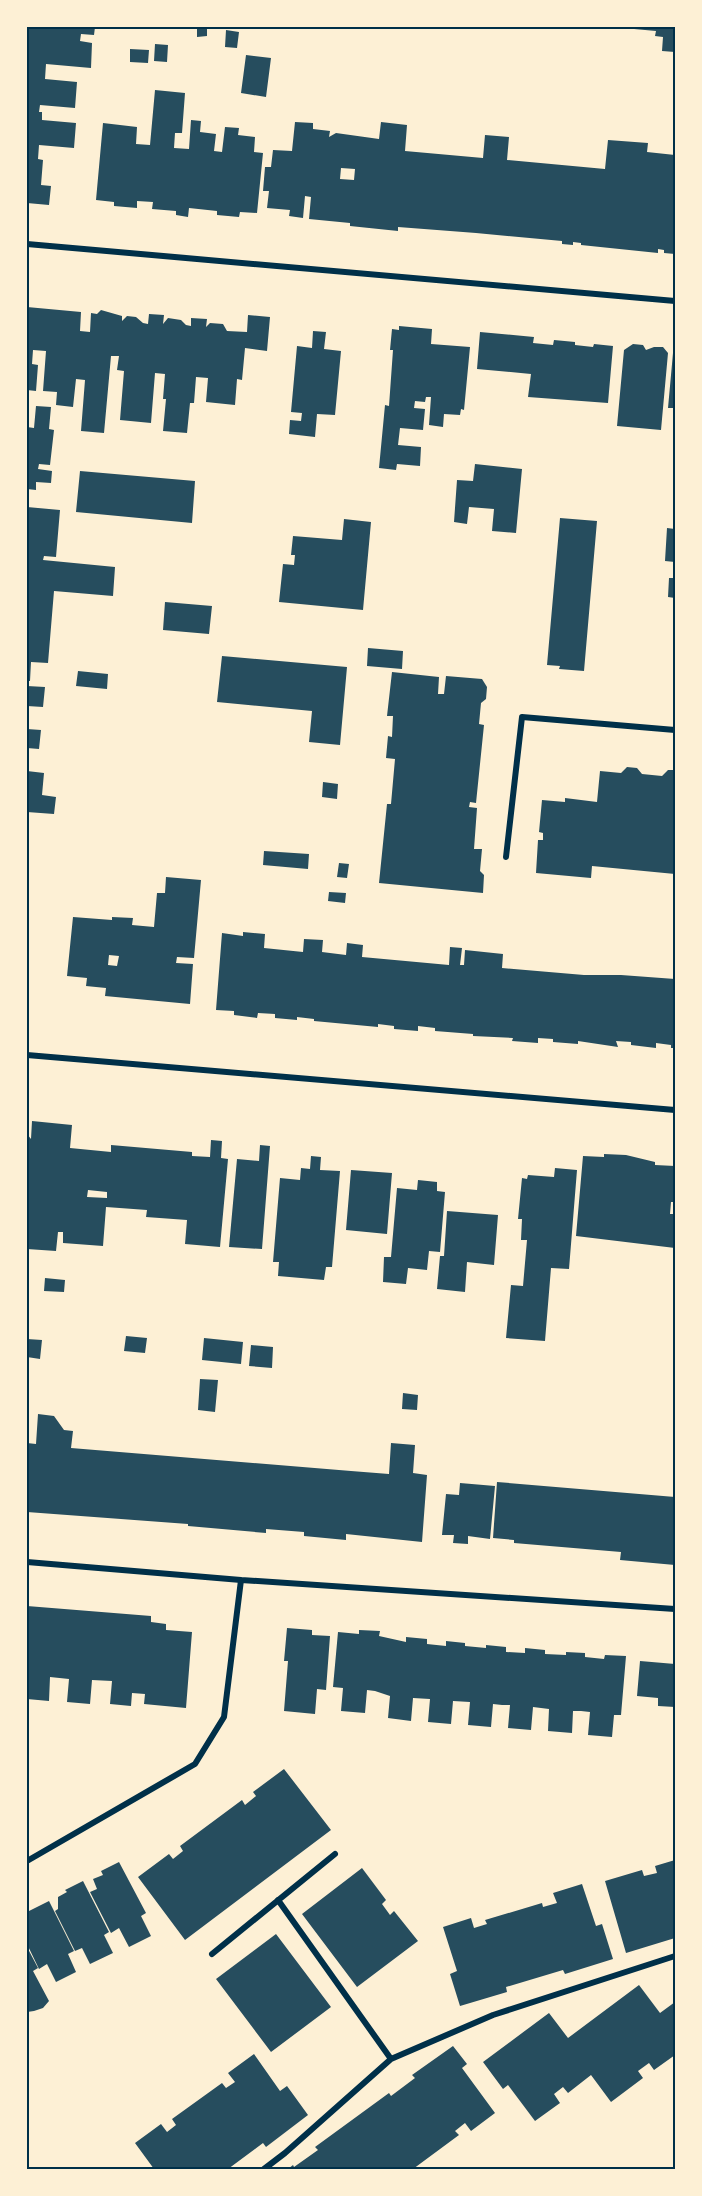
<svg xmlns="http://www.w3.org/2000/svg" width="702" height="2196" font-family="'Golos Text',sans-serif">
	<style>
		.building { fill: #264d5e; fill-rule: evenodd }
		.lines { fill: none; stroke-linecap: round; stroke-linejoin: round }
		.minor { stroke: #003049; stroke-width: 6 }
		.neatline { fill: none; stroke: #003049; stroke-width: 2 }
	</style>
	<rect width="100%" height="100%" fill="#fdf0d5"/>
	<path class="building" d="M27 27H95L94 35 81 34 80 41 92 43 91 68 46 64 45 79 77 82 75 108 40 105 39 112H42V120L76 123 74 148 39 145 38 159 43 160 41 185 51 186 49 205 27 203Z
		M197 27H207V36L197 37Z
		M634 27H675V52L662 51 663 37 655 36 656 31 634 29Z
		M226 30 239 32 237 48 225 47Z
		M155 44 168 45 167 62 154 61Z
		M130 49 149 50 148 63 130 62Z
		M246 55 271 58 266 97 241 93Z
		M155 90 185 93 182 133H175L174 148 189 149 191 120 201 121 200 132 216 134 214 151 222 152 225 127 239 128 238 135 255 137 254 152 263 153 257 213 240 212 239 217 217 215V211L189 208 188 217 176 215V211L152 209 153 202 137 201V208L114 206V202L96 200 103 123 137 127 136 144 150 145Z
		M295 122 313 123V129L330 131 329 137 336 133 379 139 381 122 407 125 405 151 483 158 485 135 509 137 507 160 605 169 608 140 648 143 647 152 675 155V254L664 253V250L658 249V253L581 245V243L573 242V245L562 244V241L476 233 398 227V231L350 226V223L309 219 311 197 305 196 303 218 289 216 290 210 267 208 269 191H263L265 167H271L273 150 292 151ZM341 168 355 169 354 180 340 179Z
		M27 307 81 312 80 331 90 332 91 313 97 314 101 310 122 316V321L127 316 136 317 143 323 148 324 149 314 164 315 163 324 168 318 181 320 186 325 191 326V318L207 319 206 327 210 323 223 324 227 331 247 332 248 315 270 317 267 351 245 348 242 380 237 379 235 405 206 402 208 378 196 377 194 403H190L187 433 163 431 166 399H163L165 374 155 373 151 423 120 420 124 371 117 370 119 356H111L104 433 81 431 85 380 76 379 73 407 56 405 57 392 43 391 46 351 33 350 32 364 38 365 36 391 27 390Z
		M399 326 432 329 431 344 470 347 464 410 461 409 460 415 444 414 443 427 429 425 431 397H426L425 402 415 401 414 408 425 409 423 430 400 428 398 445 421 447 420 466 397 464 396 470 379 468 385 405 389 406 393 350H390L392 329 399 330Z
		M313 331 326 332 324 349 341 351 335 415 317 414 315 437 289 434 290 420 301 421 302 413 291 412 297 346 312 348Z
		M480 332 534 337 533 343 553 345 554 340 575 342V345L593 347 594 344 613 346 608 403 528 397 531 374 477 369Z
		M633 344 643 345 646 350 654 347H663L668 353 661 430 617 426 624 350Z
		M673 353H675V408H668Z
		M36 406 51 407 49 429 54 430 50 465 39 464 38 469 52 471 51 483 36 482V490L27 489V427L34 428Z
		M475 464 522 469 516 533 492 531 494 509 469 507 467 524 454 522 457 480 473 481Z
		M80 471 195 481 192 523 76 512Z
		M27 507 60 510 56 557 44 556 43 560 115 567 113 596 54 591 48 663 31 662 30 681H27Z
		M560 518 597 521 584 671 559 669 560 666 547 665Z
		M344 519 371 522 363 610 279 602 283 564 294 565 295 555H291L293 536 342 540Z
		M667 528 675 529V562L665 561Z
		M669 578H675V598L668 597Z
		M165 602 212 606 209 634 163 630Z
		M368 648 403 651 402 669 367 666Z
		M222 656 347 667 340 745 309 742 312 711 217 702Z
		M78 671 108 674 107 689 76 686Z
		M392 672 439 677 438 694H444L446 676 482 679 487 687 486 699 481 703 479 724 484 725 476 803 470 802 469 807 477 808 474 849H482L480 871 484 875 483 893 379 883 387 804H391L395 759 386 758 388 736 392 737 393 716H387Z
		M27 686 45 687 43 707 27 706Z
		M27 729 41 730 39 749 27 748Z
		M627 767 637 768 642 774 662 776 668 770H675V874L592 866 591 878 536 873 538 840H543V833L539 832 542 800 565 802V798L597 802 600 771 621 773Z
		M27 771 44 773 42 795 56 797 54 814 27 812Z
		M323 782 338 784 337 799 322 797Z
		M264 851 309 854 308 869 263 865Z
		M339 863 349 864 347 878 337 877Z
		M166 877 201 880 194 958 177 957 176 963 193 964 190 1004 105 996 106 988 86 986 87 978 67 976 73 917 112 920V917L133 918 132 925 154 927 157 893H165ZM109 955 119 956 117 966 108 965Z
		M329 892 346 893 345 903 328 901Z
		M243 932 265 934 264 948 303 952 304 939 323 940 322 952 346 955 347 943 363 945 362 957 449 965 450 947 462 948 460 965H464L465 950 503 954 502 968 584 975H621L675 979V1048H671V1045L656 1043V1048L631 1045V1042L616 1041 618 1047 578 1041V1044L553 1042V1039L538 1038V1043L512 1041 513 1038 473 1036V1034L435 1031V1028L418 1026V1031L394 1029V1026L378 1024V1027L314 1021V1019L297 1017V1020L275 1018V1014L258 1013 257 1018 234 1015V1011L216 1010 222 933 243 936Z
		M32 1121 72 1125 70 1148 111 1152V1145L192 1152V1156L210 1157 211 1140 222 1141 221 1158 228 1159 220 1247 185 1244 187 1220 146 1217 147 1210 106 1207 103 1246 63 1243V1232H58L56 1251 27 1249V1134L31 1139ZM88 1190 107 1192V1198L87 1197Z
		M260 1145 270 1146 262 1249 229 1247 237 1159 259 1161Z
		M604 1154 626 1155 655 1162V1165L675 1166V1202H671L670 1214H675V1248L576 1236 583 1156 604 1157Z
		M311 1156 321 1157 320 1170 340 1171 332 1267H326L324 1280 278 1276 279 1262H273L280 1178 300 1180 301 1168 310 1169Z
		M555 1168 577 1170 569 1269 551 1268 545 1341 506 1338 511 1285 523 1286 527 1240H521L522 1219H518L522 1178 527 1179 528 1175 554 1177Z
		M351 1170 392 1173 387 1234 346 1230Z
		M418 1180 437 1182V1191L445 1192 440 1252 429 1251 427 1270 408 1268 406 1284 383 1282 384 1257H391L397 1188 417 1190Z
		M447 1211 498 1215 494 1265 467 1262 465 1292 437 1289 440 1256H444Z
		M45 1278 65 1280 64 1292 44 1291Z
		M126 1336 147 1338 145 1353 124 1351Z
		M204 1338 243 1342 241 1364 202 1360Z
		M27 1339 42 1340 40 1359 27 1357Z
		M251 1345 273 1347 272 1368 249 1366Z
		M200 1379 218 1380 215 1412 198 1410Z
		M403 1393 418 1395 417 1410 402 1409Z
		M38 1414 54 1416 64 1430 73 1431 71 1448 351 1471 389 1474 391 1443 415 1445 413 1473 427 1475 422 1542 346 1534V1540L304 1536V1532L266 1529V1533L188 1526V1524L27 1512V1443L36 1444Z
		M497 1482 675 1497V1565L620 1560 621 1552 514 1543V1540L493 1538Z
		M460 1483 495 1486 490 1539 468 1536V1544L453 1543 454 1535H442L446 1494 459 1495Z
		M27 1606 151 1616V1622L166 1624V1630L192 1632 186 1708 144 1704 145 1694 132 1693 131 1706 110 1704 112 1681 92 1680 90 1704 67 1702 69 1679 50 1677 49 1701 27 1699 29 1674H27Z
		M287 1628 312 1630V1635L330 1636 326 1690 317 1689 315 1714 284 1711 288 1661H284Z
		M359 1630 380 1631 379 1636 406 1642V1637L427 1639V1644L446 1646V1641L465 1643V1646L486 1648V1645L506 1647V1652L525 1653V1648L545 1650V1654L566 1655V1652L585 1653V1657L604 1659 605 1655 626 1656 621 1715H614L612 1737 588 1735 590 1712 581 1711H573L572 1733 548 1731 549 1709 533 1707 531 1730 508 1728 510 1705H502L493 1704 491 1727 468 1725 470 1702 453 1701 451 1724 428 1722 430 1699 413 1698 411 1721 388 1718 390 1696 375 1691 367 1690 365 1713 341 1711 343 1688 333 1687 338 1632 359 1634Z
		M640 1661 675 1664V1707L658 1706V1698L637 1696Z
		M284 1769 331 1830 185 1940 138 1877 169 1854 173 1859 183 1851 180 1846 242 1800 245 1805 256 1796 253 1792Z
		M675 1860V1938L626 1953 605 1881 642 1870 644 1876 657 1873 655 1866Z
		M119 1862 146 1913 141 1916 151 1936 129 1947 119 1928 111 1933 90 1892 97 1889 93 1879 103 1875 101 1871Z
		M362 1868 386 1900 382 1904 390 1915 394 1911 418 1941 357 1987 302 1914Z
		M83 1881 109 1932 104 1935 113 1953 90 1964 82 1948 75 1951 55 1911 58 1909V1897L67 1892 65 1890Z
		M582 1884 596 1926 602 1924 613 1959 565 1974 563 1970 506 1987 507 1992 460 2006 450 1974 457 1971 443 1927 471 1918 474 1928 487 1924 485 1920 542 1903 543 1907 557 1903 553 1893Z
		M49 1901 74 1951 68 1954 76 1972 56 1982 47 1964 39 1969 27 1944V1912Z
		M276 1934 331 2007 271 2052 216 1979Z
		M27 1947 38 1968 33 1971 49 2001 43 2008 34 2011 27 2012Z
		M639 1985 660 2013 675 2002V2055L654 2070 649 2063 638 2071 643 2078 611 2102 591 2075 568 2093 563 2087 554 2094 560 2103 535 2121 508 2085 503 2089 483 2062 549 2013 568 2038Z
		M453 2046 467 2064 462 2068 495 2113 471 2131 465 2123 455 2131 459 2135 413 2169H288L293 2165 294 2167 318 2150 315 2147 389 2093 391 2096 415 2078 412 2075Z
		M254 2054 280 2091 287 2086 308 2115 266 2147 263 2143 228 2169H154L135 2143 161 2124 167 2132 176 2125 172 2119 222 2083 226 2088 235 2082 228 2073Z"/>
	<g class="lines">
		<path class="minor" d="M27 244 675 301
			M506 857 522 717 675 730
			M27 1055 675 1110
			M27 1562 241 1580 675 1609
			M27 1861 195 1764 224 1717 241 1580
			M278 1900 391 2059
			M212 1954 335 1854
			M264 2169 285 2153 391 2059 493 2015 675 1956"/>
	</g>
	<rect width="702" height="2196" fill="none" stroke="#fdf0d5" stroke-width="57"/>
	<rect x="28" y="28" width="646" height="2140" class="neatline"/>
</svg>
